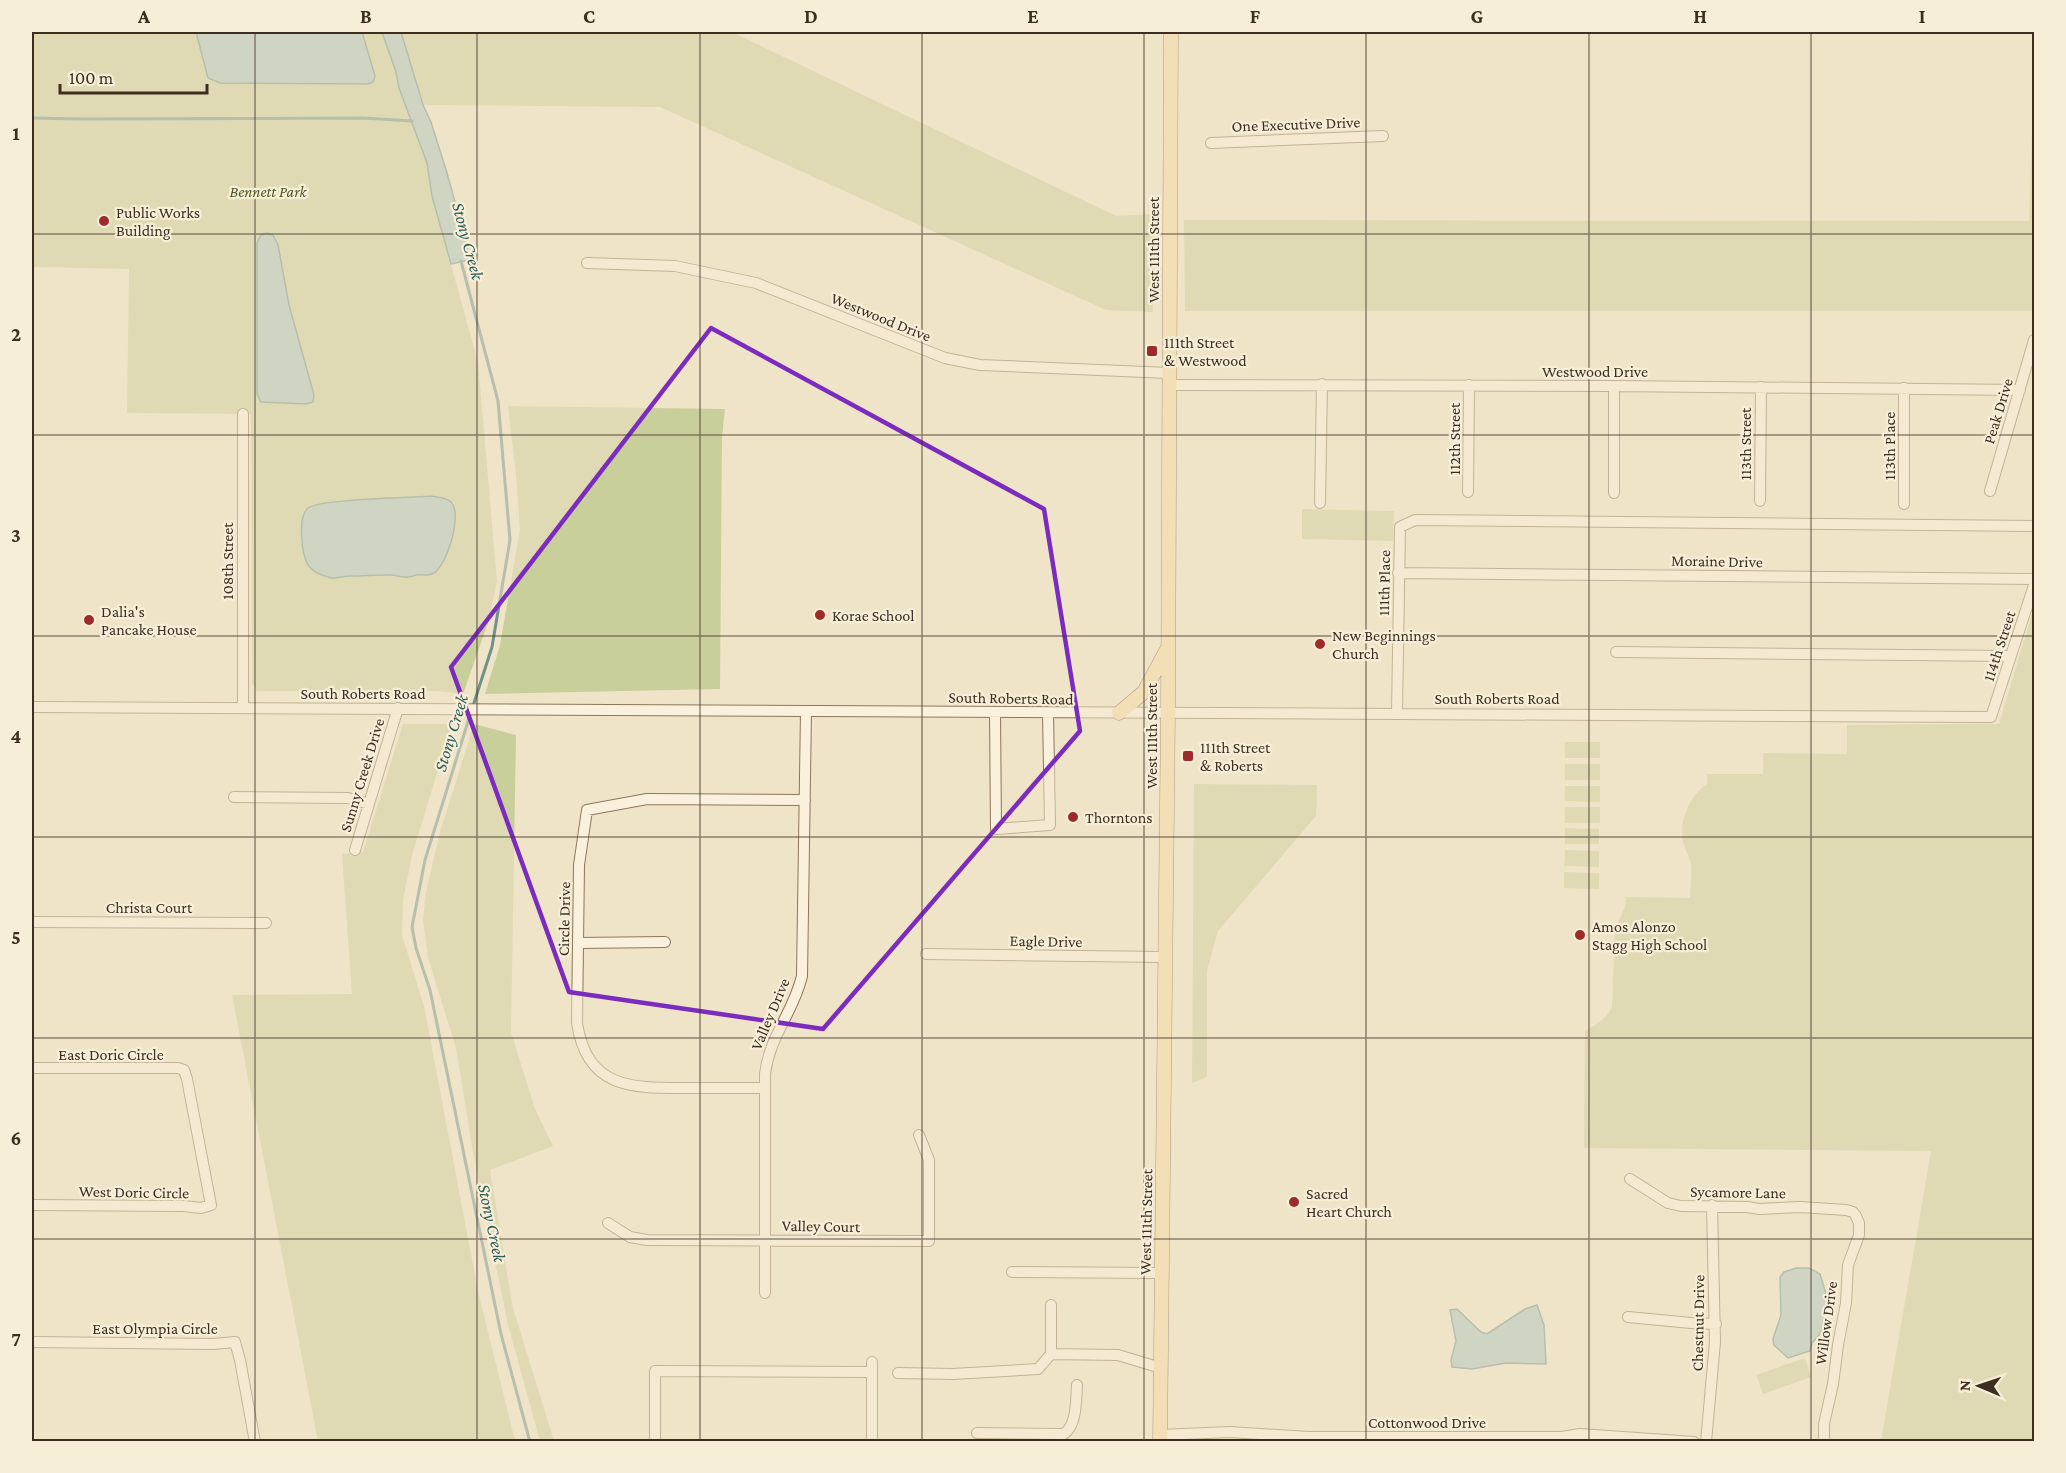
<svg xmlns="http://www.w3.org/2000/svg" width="2066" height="1473" font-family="'Crimson Pro',serif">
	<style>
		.green { fill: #c9cf9b }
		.water { fill: #a9c4bc; stroke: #6f938a; stroke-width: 1.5 }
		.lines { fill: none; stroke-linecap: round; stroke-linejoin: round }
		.stream { stroke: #6f938a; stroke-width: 3 }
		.minor-casing { stroke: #8d765c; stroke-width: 12 }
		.major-casing { stroke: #5b4430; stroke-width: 15 }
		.minor { stroke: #faf1dc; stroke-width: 10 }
		.major { stroke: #f3d9a0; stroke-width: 14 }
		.marked { fill: none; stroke: #7b2cbf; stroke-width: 4.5; stroke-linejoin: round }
		.grid { fill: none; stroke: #3d2e20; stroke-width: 1.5; stroke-opacity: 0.55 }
		.poi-dot { fill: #9e2a2b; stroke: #f7eed8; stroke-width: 2 }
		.labels { text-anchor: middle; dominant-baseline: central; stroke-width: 4.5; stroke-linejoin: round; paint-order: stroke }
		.street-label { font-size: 16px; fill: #3d2e20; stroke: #f7eed8 }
		.park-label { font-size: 16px; font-style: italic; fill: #4d5a26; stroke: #f7eed8 }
		.poi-label { font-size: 16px; fill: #3d2e20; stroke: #f7eed8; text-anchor: start }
		.water-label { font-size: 18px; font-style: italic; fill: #2f5d5a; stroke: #f7eed8 }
		.neatline { fill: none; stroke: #3d2e20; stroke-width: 2 }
		.grid-label { font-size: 20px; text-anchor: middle; font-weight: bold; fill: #3d2e20 }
	</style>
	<rect width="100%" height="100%" fill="#f0e4c8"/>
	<path class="green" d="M32 32H382L396 72 397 82 427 163 432 196 478 362 497 581 489 620 463 694 437 691H257L252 683 251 414 127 413 129 269 32 267Z
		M401 32H732L1116 216 1154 214 1153 312 1106 310 660 107 423 105Z
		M2032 130H2034V311H1185L1184 220 2029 221Z
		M508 406 725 409 722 437 720 689 485 694 500 645 520 530 516 475Z
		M1302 509 1394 511 1393 541 1302 539Z
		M2034 607V1441H1881L1931 1151 1584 1148 1585 1031C1597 1024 1606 1019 1612 1007L1615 929 1625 907 1626 897 1690 898C1690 887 1692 876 1691 865 1690 857 1685 850 1683 842 1679 821 1689 796 1707 784V774H1763V753L1847 754V725L1999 724Z
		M403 724H452L413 852 403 899 402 935 424 1006 478 1291 515 1441H318L232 995 352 994 342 854 363 852Z
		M474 724 516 735 511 1032 535 1109 553 1146 490 1170 513 1308 554 1441H540L508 1325 472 1147 456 1048 428 958 423 919 426 892 440 832Z
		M1565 742H1600V758H1565Z
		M1565 764H1600V780H1565Z
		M1194 784 1317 785 1316 816 1218 931 1207 971V1077L1192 1083Z
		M1565 786H1600V802L1565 801Z
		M1565 807H1600V823H1565Z
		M1565 828 1599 829V844H1565Z
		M1565 850 1599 851V867L1564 866Z
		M1564 872 1599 873V889L1564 888Z
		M1805 1358 1811 1377 1763 1394 1756 1375Z"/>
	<path class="water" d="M196 32H362L375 76 373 82 368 84 220 83 208 78Z
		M382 32H401L423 105 431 122 447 173 471 260 451 264 432 196 427 163 399 88 396 72Z
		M267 233 273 235 278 245 289 305 314 395 313 402 306 404 261 402 257 394V243L261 235Z
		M430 496C437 497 446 497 451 502 463 514 447 565 434 573 427 577 423 574 416 575 413 576 411 577 408 577 402 578 396 575 390 575 376 575 363 576 349 576 343 576 337 579 331 578 323 576 313 573 308 565 302 555 297 517 308 508 319 499 410 498 430 496Z
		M1796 1268H1809L1820 1274 1828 1300 1821 1333 1812 1343 1810 1351 1788 1358 1774 1345 1773 1339 1781 1315 1780 1277 1784 1272Z
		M1537 1305 1544 1325 1546 1364 1506 1363 1472 1369 1452 1367 1451 1360 1456 1341 1450 1310 1457 1309 1481 1332 1487 1334 1525 1309Z"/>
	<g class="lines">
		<path class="stream" d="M32 118 81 119 363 118 412 121
			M461 261 498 401 510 540 492 647 473 706
			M471 712 425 860 412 927 416 948 430 990 501 1334 530 1442"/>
		<defs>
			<path id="minor" d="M1211 143 1383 136
				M587 263 675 266 756 283 945 358 980 365 1169 373
				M1169 385 1614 386 2020 390
				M1904 388V504
				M1990 491 2034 340
				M1468 492 1469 385
				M1614 493V386
				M1760 501 1761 387
				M1320 503 1322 384
				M1398 573 2034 579
				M1616 652 2011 656
				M32 707 1991 717 2034 585
				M243 708V414
				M995 712 996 829 1050 825 1048 713
				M1397 713 1400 527 1415 520 2034 526
				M234 797 348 798 369 804
				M355 850 398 708
				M32 922 266 923
				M578 943 665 942
				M926 954 1165 957
				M32 1068H178L184 1070 187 1079 211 1205 201 1208 184 1206 32 1205
				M765 1088C739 1088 712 1088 686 1088 632 1088 587 1089 577 1023L579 865 587 810 647 799 805 800
				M1630 1179 1668 1203 1681 1206 1747 1207 1759 1209 1800 1207 1846 1210 1853 1212 1856 1216 1859 1223V1235L1848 1265 1846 1303 1838 1345 1833 1384 1824 1424V1442
				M608 1223 630 1237 647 1240 929 1241V1160L919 1135
				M1012 1272 1162 1273
				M765 1293V1074C770 1034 793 1014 802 976L806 711
				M1628 1317 1691 1323 1716 1324
				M32 1342 213 1344 235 1342 240 1360 255 1442
				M1051 1354V1305
				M898 1373 953 1374 1038 1369 1051 1354 1118 1355 1161 1368
				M977 1433 1064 1434C1077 1425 1076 1400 1077 1385
				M1160 1435 1230 1432 1309 1437H1562L1580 1434 1694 1442
				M655 1442V1371L872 1372
				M872 1442V1362
				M1706 1442 1715 1342 1712 1205"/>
			<path id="major" d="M1119 713 1144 692 1166 651
				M1160 1442 1168 714 1171 32"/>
		</defs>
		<use href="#minor" class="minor-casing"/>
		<use href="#major" class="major-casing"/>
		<use href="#minor" class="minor"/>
		<use href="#major" class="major"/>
	</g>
	<path d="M0 0H2066V1473H0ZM711 328 1044 509 1080 731 823 1029 569 992 451 667Z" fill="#f0e4c8" fill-opacity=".55" fill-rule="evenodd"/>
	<path class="marked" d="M711 328 1044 509 1080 731 823 1029 569 992 451 667Z"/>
	<path class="grid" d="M255 32V1442M477 32V1442M700 32V1442M922 32V1442M1144 32V1442M1366 32V1442M1589 32V1442M1811 32V1442M32 234H2034M32 435H2034M32 636H2034M32 837H2034M32 1038H2034M32 1239H2034"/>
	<g class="poi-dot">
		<circle cx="104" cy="221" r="6"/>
		<rect x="1146" y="345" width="12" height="12" rx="3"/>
		<circle cx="820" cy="615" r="6"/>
		<circle cx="89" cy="620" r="6"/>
		<circle cx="1320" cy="644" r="6"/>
		<rect x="1182" y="750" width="12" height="12" rx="3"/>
		<circle cx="1073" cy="817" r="6"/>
		<circle cx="1580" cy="935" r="6"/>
		<circle cx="1294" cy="1202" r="6"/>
	</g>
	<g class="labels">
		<g class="street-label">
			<text transform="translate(1296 124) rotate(-2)">One Executive Drive</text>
			<text transform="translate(1153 250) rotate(-90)">West 111th Street</text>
			<text transform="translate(881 317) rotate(22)">Westwood Drive</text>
			<text x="1595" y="371">Westwood Drive</text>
			<text transform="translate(1998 411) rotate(-73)">Peak Drive</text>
			<text transform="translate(1454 439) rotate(-90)">112th Street</text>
			<text transform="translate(1745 444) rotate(-90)">113th Street</text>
			<text transform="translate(1889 446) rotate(-90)">113th Place</text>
			<text transform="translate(227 561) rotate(-90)">108th Street</text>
			<text transform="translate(1717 561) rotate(1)">Moraine Drive</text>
			<text transform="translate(1384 583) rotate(-89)">111th Place</text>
			<text transform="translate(1999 646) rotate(-72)">114th Street</text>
			<text x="363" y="693">South Roberts Road</text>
			<text transform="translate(1011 698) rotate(1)">South Roberts Road</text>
			<text x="1497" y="698">South Roberts Road</text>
			<text transform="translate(1151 736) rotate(-90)">West 111th Street</text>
			<text transform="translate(362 775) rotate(-73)">Sunny Creek Drive</text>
			<text x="149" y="907">Christa Court</text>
			<text transform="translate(564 919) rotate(-89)">Circle Drive</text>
			<text transform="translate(1046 941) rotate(1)">Eagle Drive</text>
			<text transform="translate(770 1014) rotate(-67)">Valley Drive</text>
			<text x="111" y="1054">East Doric Circle</text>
			<text transform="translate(134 1192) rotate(1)">West Doric Circle</text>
			<text transform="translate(1738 1192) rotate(1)">Sycamore Lane</text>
			<text transform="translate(1146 1222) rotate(-89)">West 111th Street</text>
			<text transform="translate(821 1226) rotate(1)">Valley Court</text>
			<text transform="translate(1698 1323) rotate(-89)">Chestnut Drive</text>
			<text transform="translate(1826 1323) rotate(-82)">Willow Drive</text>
			<text x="155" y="1328">East Olympia Circle</text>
			<text x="1427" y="1422">Cottonwood Drive</text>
		</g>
		<g class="park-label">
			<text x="268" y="191">Bennett Park</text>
		</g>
		<g class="poi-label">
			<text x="116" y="212">Public Works<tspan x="116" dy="18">Building</tspan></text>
			<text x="1164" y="342">111th Street<tspan x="1164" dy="18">&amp; Westwood</tspan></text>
			<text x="101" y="611">Dalia's<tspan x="101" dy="18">Pancake House</tspan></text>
			<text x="832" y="615">Korae School</text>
			<text x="1332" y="635">New Beginnings<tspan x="1332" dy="18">Church</tspan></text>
			<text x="1200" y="747">111th Street<tspan x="1200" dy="18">&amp; Roberts</tspan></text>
			<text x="1085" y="817">Thorntons</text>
			<text x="1592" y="926">Amos Alonzo<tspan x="1592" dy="18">Stagg High School</tspan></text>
			<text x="1306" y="1193">Sacred<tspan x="1306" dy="18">Heart Church</tspan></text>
		</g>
		<g class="water-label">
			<text transform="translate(468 241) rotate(75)">Stony Creek</text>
			<text transform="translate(451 733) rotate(-73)">Stony Creek</text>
			<text transform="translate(492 1223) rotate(78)">Stony Creek</text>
		</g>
	</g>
	<rect width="2066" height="1473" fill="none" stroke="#f7eed8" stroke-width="66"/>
	<g transform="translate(1979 1386) rotate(272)" stroke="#f7eed8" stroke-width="4.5" paint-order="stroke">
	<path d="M0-4.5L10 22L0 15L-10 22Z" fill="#3d2e20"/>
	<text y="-9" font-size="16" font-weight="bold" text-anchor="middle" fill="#3d2e20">N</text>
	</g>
	<path d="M60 84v9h147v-9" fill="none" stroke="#3d2e20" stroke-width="3"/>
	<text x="69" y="84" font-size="18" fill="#3d2e20" stroke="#f7eed8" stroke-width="4.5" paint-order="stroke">100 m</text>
	<rect x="33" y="33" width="2000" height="1407" class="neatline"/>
	<g class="grid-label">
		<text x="144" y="23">A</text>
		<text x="366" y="23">B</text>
		<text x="589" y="23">C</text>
		<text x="811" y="23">D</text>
		<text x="1033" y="23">E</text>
		<text x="1255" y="23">F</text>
		<text x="1477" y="23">G</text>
		<text x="1700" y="23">H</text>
		<text x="1922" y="23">I</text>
		<text x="16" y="140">1</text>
		<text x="16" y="341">2</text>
		<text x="16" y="542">3</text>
		<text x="16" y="743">4</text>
		<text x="16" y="944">5</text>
		<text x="16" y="1145">6</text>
		<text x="16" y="1346">7</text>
	</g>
</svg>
